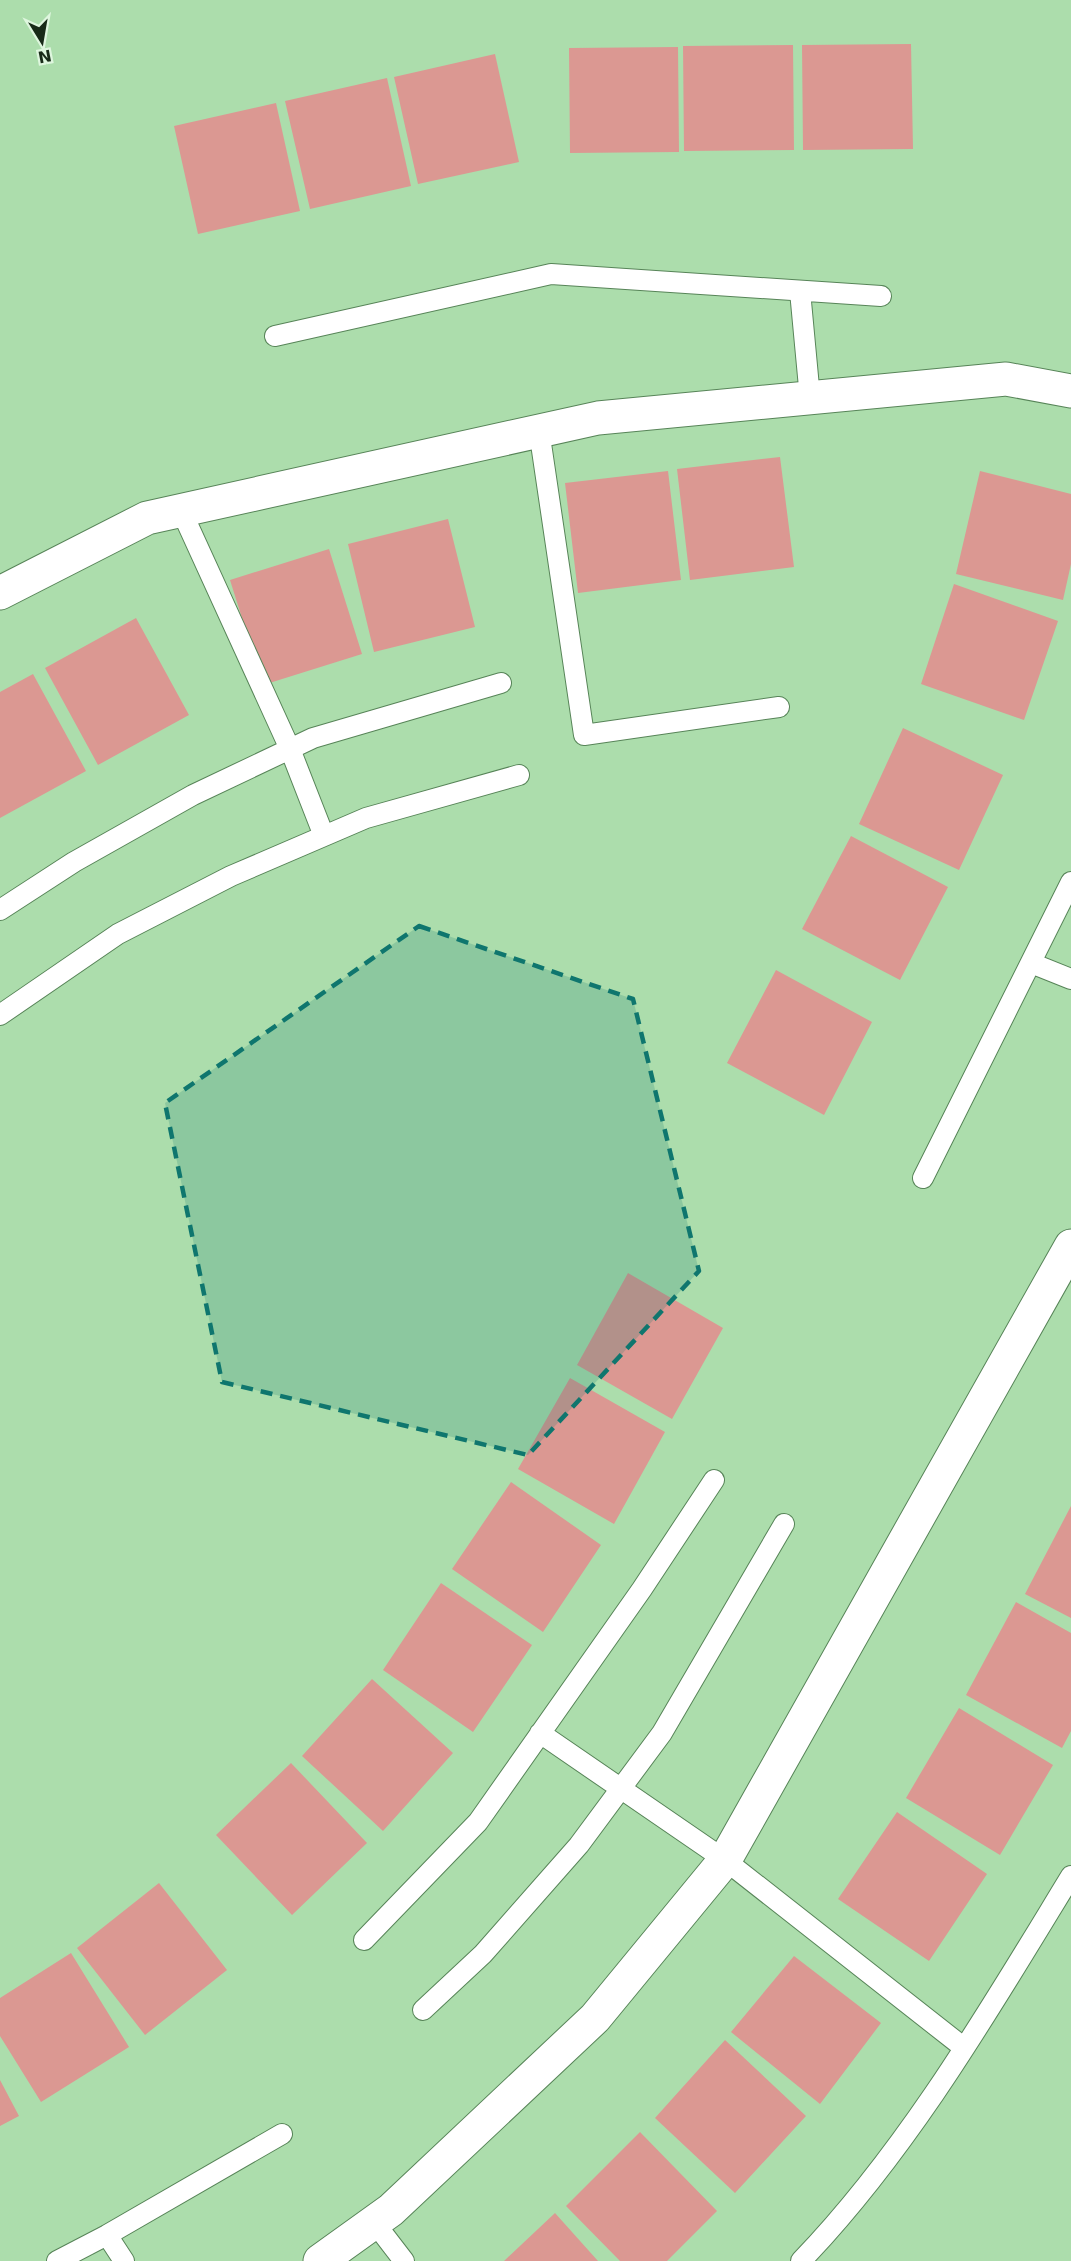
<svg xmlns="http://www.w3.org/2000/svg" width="1071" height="2261" font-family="'DejaVu Sans',sans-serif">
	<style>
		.building { fill: #db9892 }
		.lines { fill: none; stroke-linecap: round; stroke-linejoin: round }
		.lane-casing { stroke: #578458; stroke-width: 22 }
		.street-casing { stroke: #578458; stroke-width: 35 }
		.lane { stroke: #fff; stroke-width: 20 }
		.street { stroke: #fff; stroke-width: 33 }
		.marked { fill: #0f766e; fill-opacity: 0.2; stroke: #0f766e; stroke-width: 4.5; stroke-dasharray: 12 8; stroke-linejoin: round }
	</style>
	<rect width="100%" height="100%" fill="#acddac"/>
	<path class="building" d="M911 44 913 149 803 150 802 45Z
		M793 45 794 150 684 151 683 46Z
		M678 47 679 152 570 153 569 48Z
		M495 54 519 162 418 184 394 77Z
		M387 78 411 186 310 209 285 101Z
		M276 103 300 211 198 234 174 126Z
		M780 457 794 567 690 580 677 469Z
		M668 471 681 580 578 593 565 483Z
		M980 471 1071 494V564L1063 600 956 574Z
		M448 519 475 627 374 652 348 544Z
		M329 549 362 654 263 685 230 580Z
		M954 584 1058 621 1024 720 921 684Z
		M136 618 189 715 98 765 45 668Z
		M33 674 86 771 0 818V692Z
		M903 728 1003 775 959 870 859 824Z
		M851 836 948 887 900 980 802 929Z
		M776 970 872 1022 824 1115 727 1063Z
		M628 1273 723 1328 672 1419 577 1365Z
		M570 1378 665 1432 614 1524 518 1469Z
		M511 1482 601 1545 543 1632 452 1569Z
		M1071 1506V1618L1025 1594Z
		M441 1583 532 1645 473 1732 383 1670Z
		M1016 1602 1071 1633V1731L1062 1748 966 1695Z
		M372 1679 453 1753 383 1831 302 1756Z
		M959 1708 1053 1765 1000 1855 906 1798Z
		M291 1763 367 1843 292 1915 216 1835Z
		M897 1812 987 1874 929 1961 838 1899Z
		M159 1883 227 1970 145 2035 77 1948Z
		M71 1953 129 2047 41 2102 0 2036V1998Z
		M794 1956 881 2023 820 2104 731 2032Z
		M725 2040 806 2116 735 2193 655 2118Z
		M0 2080 19 2116 0 2126Z
		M640 2132 717 2211 667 2261H620L566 2206Z
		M555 2213 598 2261H504Z"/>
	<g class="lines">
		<defs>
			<path id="lane" d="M800 291 810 398
				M275 336 551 274 881 296
				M539 430 584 735 779 707
				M181 510 290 749 324 836
				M0 910 74 862 193 795 313 738 501 683
				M1031 963 1071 979
				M0 1015 118 934 231 876 366 818 519 775
				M923 1178 1071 882
				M540 1733 725 1860 963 2047
				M364 1940 478 1822 642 1589 714 1480
				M423 2010 483 1954 579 1845 662 1733 784 1524
				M374 2222 404 2261
				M107 2235 124 2261
				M57 2261 107 2235 282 2134
				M801 2261C908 2150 991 2007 1071 1876"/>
			<path id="street" d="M0 593 147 518 598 418 1006 379 1071 391
				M320 2261 391 2210 595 2018 725 1860 1071 1246"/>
		</defs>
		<use href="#lane" class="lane-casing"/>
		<use href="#street" class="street-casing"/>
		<use href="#lane" class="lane"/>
		<use href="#street" class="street"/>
	</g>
	<path class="marked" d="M419 926 633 999 699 1271 528 1455 222 1382 165 1103Z"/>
	<g transform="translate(42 42) rotate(169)" stroke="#def6de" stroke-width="4.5" paint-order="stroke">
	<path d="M0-4.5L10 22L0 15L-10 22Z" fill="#172a17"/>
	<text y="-9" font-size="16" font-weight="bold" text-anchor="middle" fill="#172a17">N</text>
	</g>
</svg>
